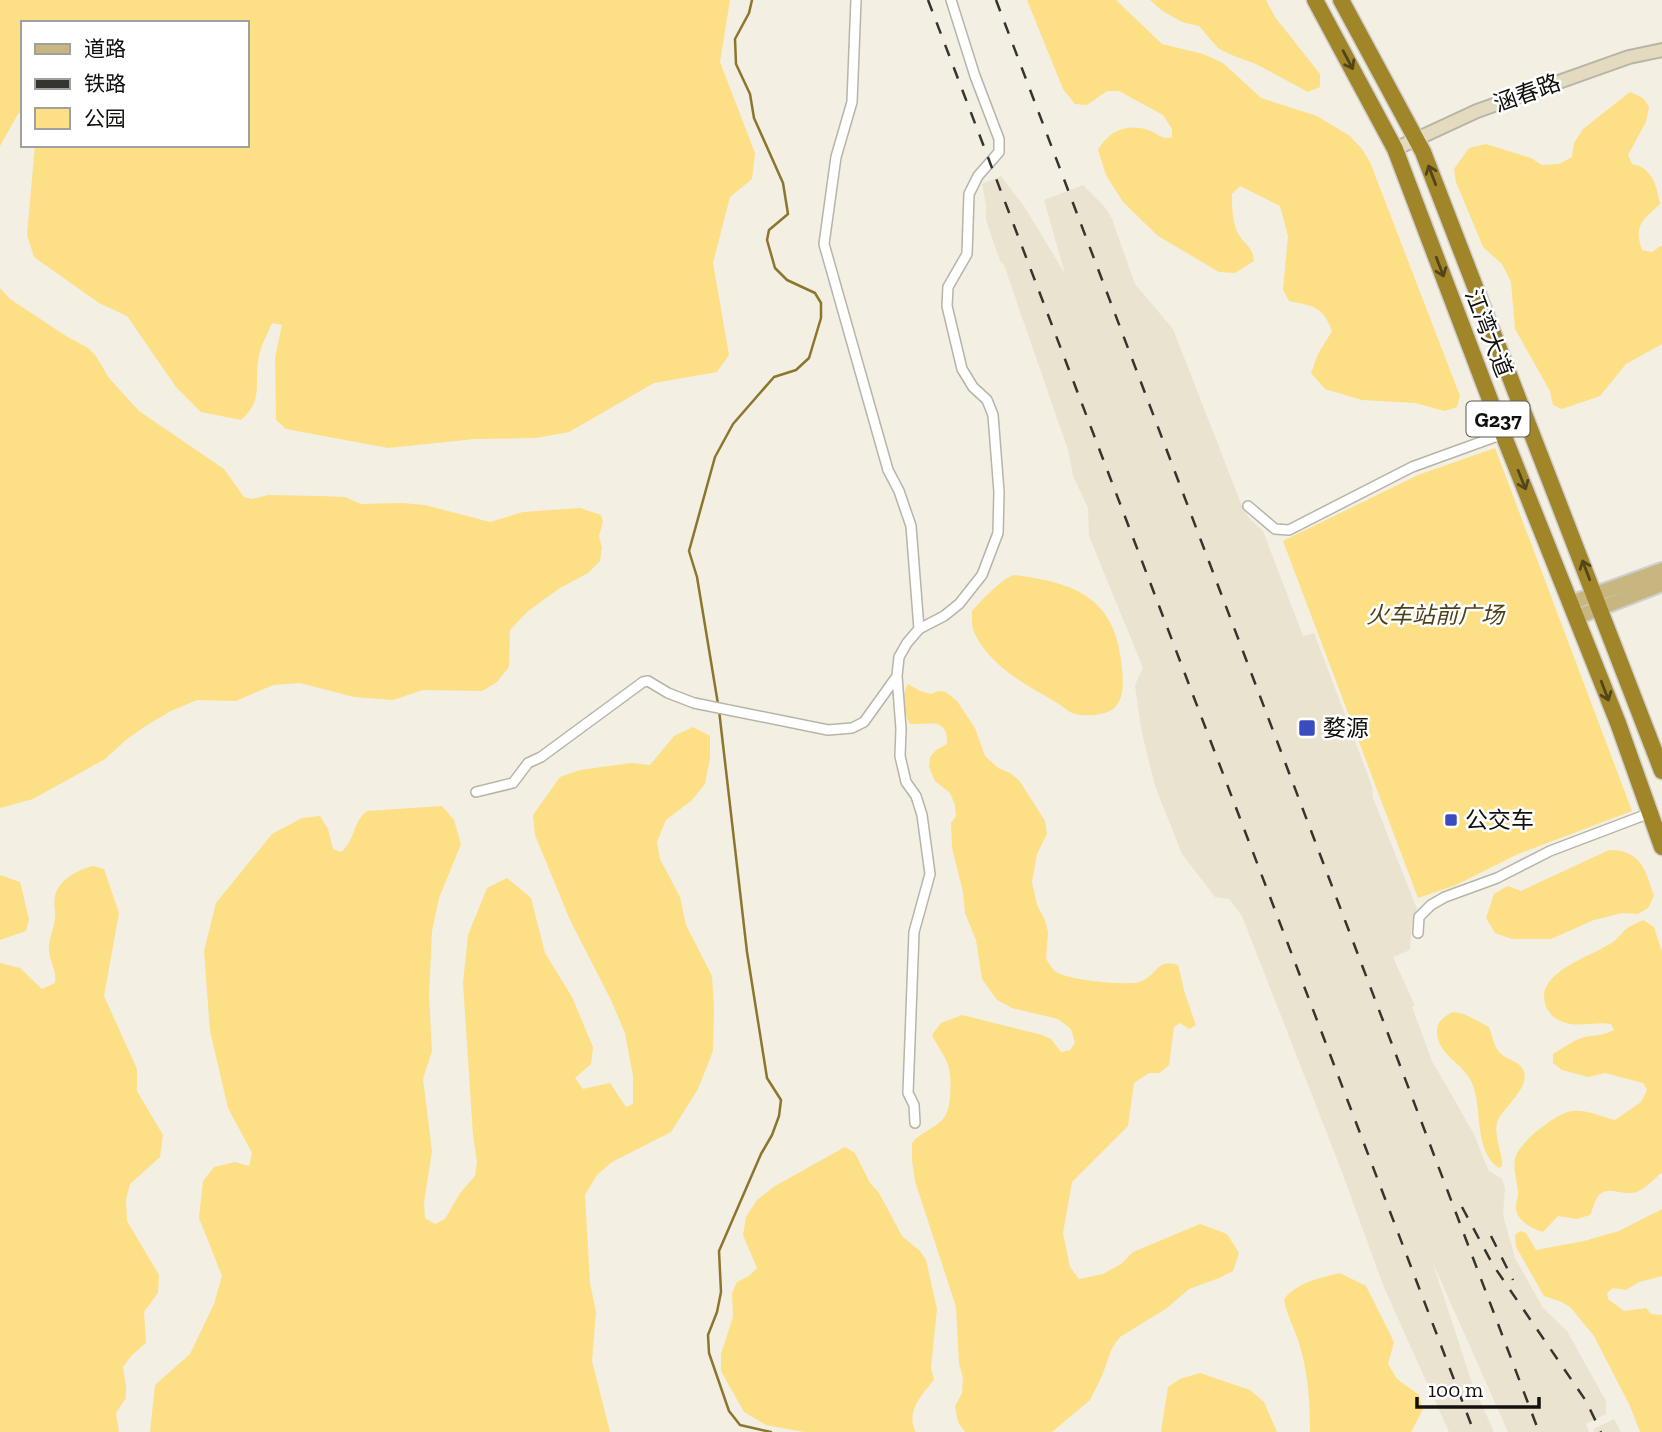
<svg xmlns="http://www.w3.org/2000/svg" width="1662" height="1432" font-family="'Zilla Slab','Noto Sans SC',serif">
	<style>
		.built { fill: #eae3d0 }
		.green { fill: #fddf86 }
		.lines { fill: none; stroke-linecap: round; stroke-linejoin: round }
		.stream { stroke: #8c752d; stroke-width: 2.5 }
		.street-casing { stroke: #b7b4a8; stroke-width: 12 }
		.secondary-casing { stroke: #b7b4a8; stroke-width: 16 }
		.primary-casing { stroke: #d0cfcf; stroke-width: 18 }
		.highway-casing { stroke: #d0cfcf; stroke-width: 19 }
		.street { stroke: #fff; stroke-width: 9 }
		.secondary { stroke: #e3dabf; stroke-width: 12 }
		.primary { stroke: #c7b67f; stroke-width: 14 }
		.highway { stroke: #a18529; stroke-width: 16 }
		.rail { stroke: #35342e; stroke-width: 2.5; stroke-dasharray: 12 12; stroke-linecap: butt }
		.oneway { stroke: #52451a }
		.poi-dot { fill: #3a4cbf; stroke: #fff; stroke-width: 2.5 }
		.labels { text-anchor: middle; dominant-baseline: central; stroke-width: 5; stroke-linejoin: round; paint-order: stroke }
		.shield { fill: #fff; stroke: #595856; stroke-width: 2 }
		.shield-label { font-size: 21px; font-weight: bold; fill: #12110d }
		.street-label { font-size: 23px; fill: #12110d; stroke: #fff }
		.park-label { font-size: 23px; font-style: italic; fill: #4f4118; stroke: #fff }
		.poi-label { font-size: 23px; fill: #12110d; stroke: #fff; text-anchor: start }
	</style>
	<rect width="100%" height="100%" fill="#f3efe3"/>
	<path class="built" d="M1001 176 1024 206 1065 274 1044 200 1083 185 1104 206 1112 219 1135 284 1173 329 1242 506 1249 518 1263 531 1303 636 1314 633 1372 786 1373 798 1417 909 1412 921 1410 950 1393 957 1415 1006 1412 1007 1432 1061 1474 1134 1488 1170 1502 1179 1505 1188 1503 1215 1515 1258 1543 1308 1567 1331 1606 1401V1414L1586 1424 1589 1432H1508L1432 1261 1471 1380 1494 1432H1449L1383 1285 1342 1172 1242 916 1229 899 1215 897 1182 854 1155 786 1141 729 1135 685 1143 668 1089 536 1088 508 1073 476 1069 453 1004 265 1000 261 986 220V205L982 184Z
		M1614 1419 1621 1432H1594L1593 1429Z"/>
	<path class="green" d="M0 0H730L720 62 755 153 752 179 730 197 713 263 729 355 717 372 654 383 569 432 536 438 475 439 388 448 286 429 276 420 275 358 282 325 272 323C268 333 261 345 259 356 253 382 265 399 241 420L201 412 176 387 127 316 99 303 34 257 27 235 35 145H247V23H23V110L18 114 0 146Z
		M1027 0H1116L1162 44 1203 54 1223 63 1261 98 1317 116 1350 136 1362 149 1370 162 1460 396 1457 407 1445 411 1415 403 1362 400 1325 389 1311 373 1318 354 1332 331C1323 306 1313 306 1289 301L1283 290 1288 236 1280 206 1240 186 1232 194C1232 209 1232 226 1241 238 1249 248 1252 247 1254 261L1235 273 1219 272 1158 236 1123 202 1106 175 1098 150C1110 129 1129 123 1151 131 1159 135 1163 140 1172 137V129L1163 115 1119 91H1107L1087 105 1075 104 1063 89Z
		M1150 0H1266L1275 17 1320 74V87L1308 92 1256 64 1229 54 1218 48 1199 26 1182 22 1161 10Z
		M1630 92 1643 98 1649 107 1646 122 1628 155 1632 164C1652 167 1657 186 1660 204 1643 220 1633 225 1642 250L1652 252 1662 245V344L1626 364 1600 396 1562 409 1553 405 1550 391 1515 329 1511 282 1502 264 1483 247 1456 182 1454 169 1469 148 1486 144 1531 158 1542 165 1559 164 1572 157 1574 143 1583 129Z
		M0 288 10 299 66 336 88 348 96 356 109 378 139 411 224 469 244 497 253 499 268 495 320 496 345 497 361 504 402 503 425 505 490 522 523 512 580 508 601 515 603 522 599 536 602 548 600 561 588 573 560 588 528 611 510 630 509 667 497 682 482 691 423 690 393 700 354 697 300 683 273 685 236 701 197 700 171 711 147 725 127 739 105 759 33 799 0 808Z
		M1495 448 1632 811 1518 854 1456 885 1418 898 1283 541 1418 475Z
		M1014 575C1077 583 1116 598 1122 668 1123 681 1125 699 1113 709 1104 716 1082 717 1072 713 1066 710 1060 704 1054 701 1024 684 989 665 974 632 971 624 972 618 972 611 982 600 1001 579 1014 575Z
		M908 684 920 691 931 694 938 691 946 692 957 701 975 728 985 756 998 768 1010 773 1019 780 1045 821 1047 834 1037 854 1032 882 1037 905 1045 920 1048 932 1046 959C1049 963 1052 969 1056 972 1069 980 1128 987 1142 981 1159 973 1156 959 1178 965L1185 994 1196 1025 1189 1029 1180 1023 1174 1027 1169 1065 1160 1073H1149L1134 1083 1128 1126 1072 1182 1063 1233 1070 1267 1079 1279 1103 1274 1121 1264 1133 1252 1200 1224 1227 1234 1239 1253 1233 1271 1219 1278 1189 1289 1167 1308 1120 1337 1112 1348 1102 1376 1090 1400 1052 1432H965L958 1422 955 1406 962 1393 963 1378 959 1364 956 1307 915 1181 912 1160V1143C921 1132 934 1129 943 1119 952 1110 952 1077 948 1065 946 1057 936 1044 932 1035L941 1023 962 1015 1042 1035 1051 1039 1061 1052 1070 1050 1075 1043 1071 1029 1058 1019 1012 1008 997 1000 982 979 976 940 965 913 963 892 952 848 951 823 956 816 955 805 950 793 935 781 929 767 930 757 936 750 947 744C948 716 930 725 910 724 904 714 901 695 908 684Z
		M693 727 710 736V758L705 784 692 800 666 820 657 842 660 859 680 897 686 925 712 976 714 1010 713 1051 698 1089 671 1132 612 1162 597 1175 585 1195 590 1283 596 1312 592 1361 610 1432H150L155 1385 190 1354 214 1304 222 1276 199 1218 203 1181 214 1167 235 1162 249 1166 252 1153 228 1108 210 1031 204 951 216 903 272 834 302 818 320 816 328 829 333 849 341 852C357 838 351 824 367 811L442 806 454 820 461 844 439 898 432 931 429 995 432 1051 423 1079 432 1151 424 1202 425 1218 435 1224 445 1219 460 1193 475 1176 477 1162 473 1135 463 983 468 935 487 888 507 878 531 898 545 953 572 997 593 1047 591 1064 575 1078 583 1089 610 1083 626 1107 633 1104V1076L625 1033 611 1000 570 920 535 835 533 815 560 777 580 770 631 763 650 765 674 736Z
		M1609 850C1641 850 1645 869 1654 896L1648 908 1638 914 1622 913 1594 920 1551 939H1512L1495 933 1486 918 1494 894 1508 886 1521 891Z
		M93 866 104 869 119 913 104 996 137 1069V1091L163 1135 160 1157 130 1184 126 1199 127 1221 159 1275 158 1293 144 1312 146 1343 132 1355 123 1367 126 1387V1398L116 1413 119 1432H0V963L20 968 42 989 55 983C57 970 50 963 49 951 48 939 54 930 55 918 56 911 53 903 55 896 59 879 78 870 93 866Z
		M0 875 20 882 29 919 26 931 0 940Z
		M1643 920 1654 927 1662 952V1172C1654 1179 1642 1193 1631 1193 1620 1194 1608 1186 1599 1195 1595 1199 1593 1209 1590 1215L1577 1219 1558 1216 1543 1232C1532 1229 1517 1221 1516 1208 1515 1203 1519 1197 1518 1192 1517 1180 1513 1171 1515 1159 1518 1143 1556 1113 1572 1111 1585 1109 1603 1117 1615 1120L1641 1102 1647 1090 1643 1083 1605 1073 1588 1077 1562 1070 1553 1063V1054C1563 1048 1574 1040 1585 1037 1596 1035 1604 1035 1614 1030L1611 1024C1595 1021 1579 1028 1563 1022 1555 1020 1547 1012 1545 1003 1536 973 1589 957 1608 945 1615 942 1619 936 1624 931 1629 926 1637 923 1643 920Z
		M1453 1012 1464 1014 1489 1027C1492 1035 1494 1046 1499 1052 1507 1061 1520 1060 1524 1072 1529 1087 1506 1106 1499 1118 1491 1132 1503 1151 1502 1166L1499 1168C1473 1151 1483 1108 1472 1083 1464 1063 1437 1056 1437 1031 1437 1021 1445 1016 1453 1012Z
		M845 1147 855 1153 870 1183 879 1193 902 1236 920 1251 926 1260 937 1309 931 1368 934 1380C922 1394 905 1413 916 1432H804L766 1425 744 1412 721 1371V1354L733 1317 732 1293 737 1282 749 1276 757 1268 743 1235 746 1217 757 1200 775 1186Z
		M1662 1209V1276L1639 1282 1626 1290 1613 1288 1607 1293 1608 1299 1624 1311 1646 1308 1651 1314 1662 1315V1432H1640L1630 1406 1594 1336 1571 1308 1562 1302 1544 1296 1516 1247 1515 1235 1520 1231 1526 1233 1536 1250 1584 1241 1619 1231Z
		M1340 1273 1366 1286 1394 1342 1388 1364 1397 1379 1419 1395 1423 1409 1411 1432H1310C1310 1401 1308 1370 1298 1340 1293 1325 1287 1316 1284 1299 1298 1282 1320 1278 1340 1273Z
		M1200 1373 1250 1390 1264 1402 1277 1432H1161L1168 1387 1180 1379Z"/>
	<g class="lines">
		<path class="stream" d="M718 704 697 577 689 551 715 457 733 424 774 377 796 370 809 358 821 318V303L815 293 787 280 775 268 767 240 769 230 788 214 783 183 754 118 750 94 736 64 735 39 749 13 752 0
			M719 710 747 952 767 1078 781 1100 779 1116 772 1135 761 1154 719 1251 721 1292 717 1312 708 1335 709 1353 729 1411 740 1425 771 1432"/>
		<defs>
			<path id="street" d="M856 0 852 102 836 157 824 244 888 470 899 491 911 526 919 629
				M1248 506 1275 529 1289 530 1412 467 1503 434
				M897 676 901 729 900 756 906 782 916 796 922 815 930 874 914 932 908 1093 914 1105 915 1123
				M476 792 513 783 528 763 541 757 643 682 648 681 668 693 694 703 828 730 852 728 864 722 897 676 899 657 907 643 919 629 944 616 959 604 982 575 998 533 999 492 993 415 987 400 973 387 962 369 947 306 948 287 967 254 969 194 978 176 999 152V139L975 76 951 0
				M1418 933 1419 917 1431 905 1445 897 1497 878 1550 851 1650 813"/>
			<path id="secondary" d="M1395 149 1477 111 1629 57 1662 50"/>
			<path id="primary" d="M1571 603 1662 570
				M1577 617 1662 584"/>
			<path id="highway" d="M1315 0 1395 149 1503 434 1618 723 1662 847
				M1341 0 1423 152 1662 771"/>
		</defs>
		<use href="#street" class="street-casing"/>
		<use href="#secondary" class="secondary-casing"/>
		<use href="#primary" class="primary-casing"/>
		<use href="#highway" class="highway-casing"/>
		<use href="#street" class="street"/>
		<use href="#secondary" class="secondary"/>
		<use href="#primary" class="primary"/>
		<use href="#highway" class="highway"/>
		<path class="rail" d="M928 0 1474 1432
			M996 0 1539 1432
			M1462 1207 1493 1265 1586 1401 1601 1432
			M1491 1236 1513 1280"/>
	</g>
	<defs><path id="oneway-shaft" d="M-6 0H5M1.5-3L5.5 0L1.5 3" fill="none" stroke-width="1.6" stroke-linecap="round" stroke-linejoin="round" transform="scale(1.75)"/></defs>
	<g class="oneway">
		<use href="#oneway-shaft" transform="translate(1348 60) rotate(62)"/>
		<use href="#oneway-shaft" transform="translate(1432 175) rotate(-111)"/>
		<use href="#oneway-shaft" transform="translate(1440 267) rotate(69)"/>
		<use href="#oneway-shaft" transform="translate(1522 480) rotate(68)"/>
		<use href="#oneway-shaft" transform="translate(1586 570) rotate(-111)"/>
		<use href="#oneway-shaft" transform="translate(1605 691) rotate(69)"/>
	</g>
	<g class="poi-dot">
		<rect x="1298" y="719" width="18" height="18" rx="3.5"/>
		<rect x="1444" y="813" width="14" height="14" rx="3.5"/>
	</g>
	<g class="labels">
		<rect class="shield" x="1466.5" y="401.5" width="63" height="35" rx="5"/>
		<g class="shield-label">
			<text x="1498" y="419">G237</text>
		</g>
		<g class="street-label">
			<text transform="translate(1527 93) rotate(-20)">涵春路</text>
			<text transform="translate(1489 333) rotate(69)">江湾大道</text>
		</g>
		<g class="park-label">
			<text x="1435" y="615">火车站前广场</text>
		</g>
		<g class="poi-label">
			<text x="1323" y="728">婺源</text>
			<text x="1465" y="820">公交车</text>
		</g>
	</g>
	<rect x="21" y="21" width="228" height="126" fill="#ffffff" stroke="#a0a09e" stroke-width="2"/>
	<rect x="35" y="44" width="35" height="10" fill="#c7b67f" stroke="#a0a09e" stroke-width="2"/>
	<text x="84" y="56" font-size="21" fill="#12110d">道路</text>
	<rect x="35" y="79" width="35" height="10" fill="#35342e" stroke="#a0a09e" stroke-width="2"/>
	<text x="84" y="91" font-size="21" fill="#12110d">铁路</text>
	<rect x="35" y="108" width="35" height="21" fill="#fddf86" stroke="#a0a09e" stroke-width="2"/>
	<text x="84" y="126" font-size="21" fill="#12110d">公园</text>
	<path d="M1417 1397v10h122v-10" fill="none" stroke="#12110d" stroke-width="3.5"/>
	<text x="1428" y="1397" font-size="21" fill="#12110d" stroke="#ffffff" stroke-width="5" paint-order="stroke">100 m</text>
</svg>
